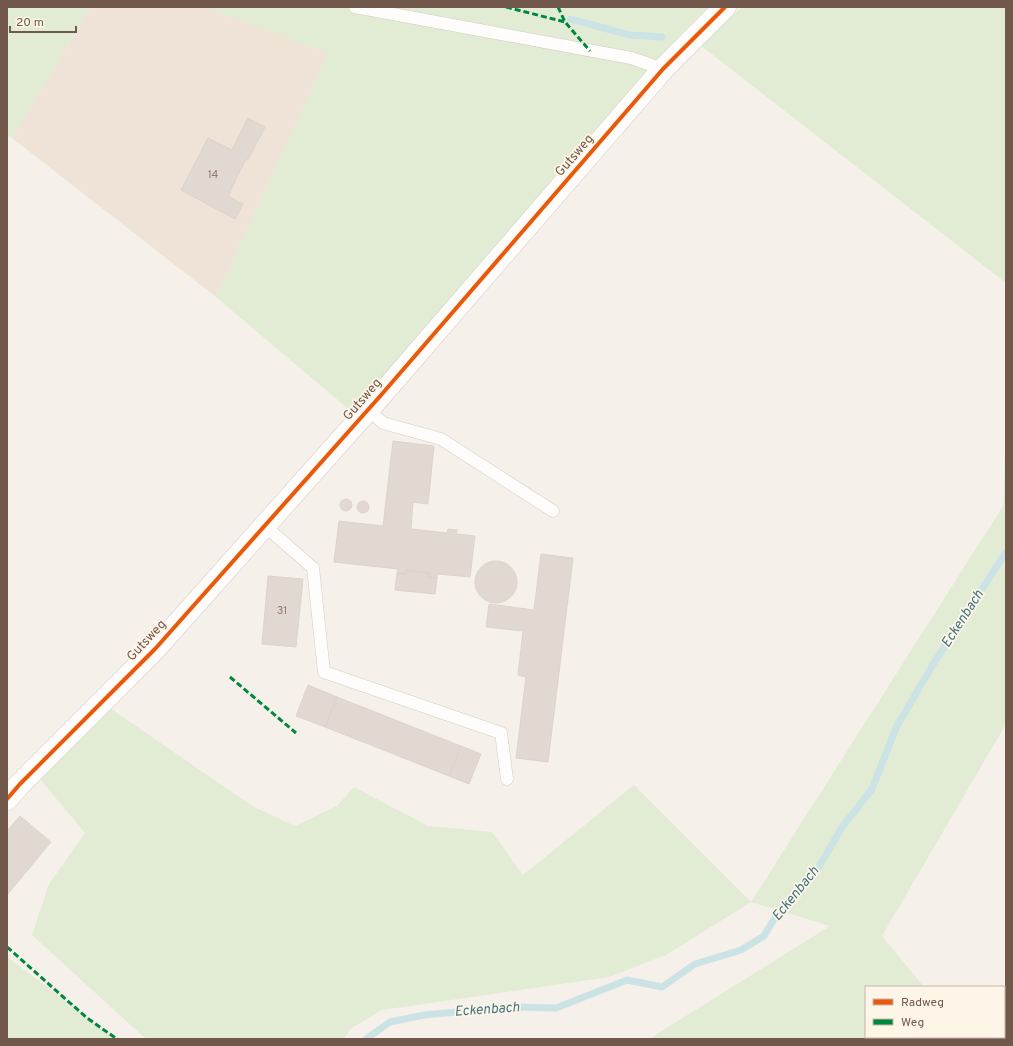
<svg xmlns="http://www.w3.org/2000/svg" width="1013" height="1046" font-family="Overpass,sans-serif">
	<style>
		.residential { fill: #eee3d6 }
		.green { fill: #e2ecd4 }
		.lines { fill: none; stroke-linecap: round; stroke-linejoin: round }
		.stream { stroke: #cbe3e5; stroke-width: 7 }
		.building { fill: #e1d8d1; stroke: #ded3cc }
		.service-casing { stroke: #d4cdc6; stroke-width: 13 }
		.minor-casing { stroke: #d4cdc6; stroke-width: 23 }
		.service { stroke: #fefdfc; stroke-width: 12 }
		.minor { stroke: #fefdfc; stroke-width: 22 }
		.quiet { stroke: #00873e; stroke-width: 3; stroke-dasharray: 6 3; stroke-linecap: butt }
		.cycleway-casing { stroke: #fef5e9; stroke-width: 6 }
		.cycleway { stroke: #e8590c; stroke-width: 4 }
		.labels { text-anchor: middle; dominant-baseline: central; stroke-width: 3.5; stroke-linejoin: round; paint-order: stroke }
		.number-label { font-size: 11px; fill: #907a6f }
		.street-label { font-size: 13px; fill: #72584b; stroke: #fef5e9 }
		.water-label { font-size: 14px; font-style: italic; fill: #43757e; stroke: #fef5e9 }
	</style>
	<rect width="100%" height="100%" fill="#f5f0e9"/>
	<path class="residential" d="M91 7H204L329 53 216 297 12 138Z"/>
	<path class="green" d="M7 7H91L12 138 7 135Z
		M204 7H708L679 36 352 412 216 297 328 53Z
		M742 7H1006V283L700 45Z
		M1006 451V724L882 936 924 987H866V1037H964L966 1039H649L830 926 751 902 666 955 609 977 382 1010 350 1029 344 1039H146L32 935 49 884 85 833 40 779 111 709 254 807 295 826 337 806 354 787 428 826 492 832 523 875 634 785 751 902 1003 506 1005 453Z
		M7 957 117 1039H7Z"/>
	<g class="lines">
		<path class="stream" d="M570 19 630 35 662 37
			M366 1039 390 1022 424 1015 514 1007 556 1008 627 980 662 987 695 964 741 950 764 936 780 909 815 873 843 826 872 789 896 728 932 666 1006 552"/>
	</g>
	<path class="building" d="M248 118 265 127 248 160 246 159 228 196 243 204 235 219 181 190 208 138 232 150Z
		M393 441 434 446 428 504 413 502 411 529 447 533 448 529 457 530 456 534 475 536 470 577 437 574V578L428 577 429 573 406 570V574L397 573 398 569 334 562 339 521 383 526Z
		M340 505a6 6 0 1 1 12 0a6 6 0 1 1-12 0Z
		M357 507a6 6 0 1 1 12 0a6 6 0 1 1-12 0Z
		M541 554 573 558 548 762 516 758 526 677 518 675 523 631 486 627 489 604 534 610Z
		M475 582a21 21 0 1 1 42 0a21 21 0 1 1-42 0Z
		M406 570 429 573 428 577 437 578 435 594 395 590 397 573 406 574Z
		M268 576 303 579 296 647 262 644Z
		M308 685 337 697 325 727 296 716Z
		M337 697 461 746 449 776 325 727Z
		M461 746 481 754 469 784 449 776Z
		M20 816 51 842 7 895V831Z"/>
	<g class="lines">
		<defs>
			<path id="service" d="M355 7 631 58 663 69
				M368 410 383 423 441 439 553 511
				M265 526 313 568 324 672 501 733 507 779"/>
			<path id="minor" d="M7 799 20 784 155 649 382 394 663 69 725 7"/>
		</defs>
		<use href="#service" class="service-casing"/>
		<use href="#minor" class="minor-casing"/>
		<use href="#service" class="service"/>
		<use href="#minor" class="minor"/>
		<path class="quiet" d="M506 7 565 22
			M558 7 565 22 590 51
			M230 677 296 733
			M7 947 87 1018 117 1039"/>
		<defs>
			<path id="cycleway" d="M7 799 20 784 155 649 382 394 663 69 725 7"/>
		</defs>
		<use href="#cycleway" class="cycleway-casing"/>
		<use href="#cycleway" class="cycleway"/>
	</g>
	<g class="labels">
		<g class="number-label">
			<text x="213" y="175">14</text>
			<text x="282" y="611">31</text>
		</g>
		<g class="street-label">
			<text transform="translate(575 156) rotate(-49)">Gutsweg</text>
			<text transform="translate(363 400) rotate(-49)">Gutsweg</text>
			<text transform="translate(147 641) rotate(-47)">Gutsweg</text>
		</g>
		<g class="water-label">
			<text transform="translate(963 619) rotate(-57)">Eckenbach</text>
			<text transform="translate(796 894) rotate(-51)">Eckenbach</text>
			<text transform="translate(487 1010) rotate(-4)">Eckenbach</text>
		</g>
	</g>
	<rect width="1013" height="1046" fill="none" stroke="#72584b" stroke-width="16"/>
	<rect x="865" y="986" width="140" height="52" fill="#fef5e9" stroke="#c6b6aa"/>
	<rect x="873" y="999" width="20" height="6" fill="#e8590c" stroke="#c6b6aa"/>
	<text x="901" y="1006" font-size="12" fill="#72584b">Radweg</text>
	<rect x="873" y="1019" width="20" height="6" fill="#00873e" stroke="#c6b6aa"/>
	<text x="901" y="1026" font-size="12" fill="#72584b">Weg</text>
	<path d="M10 26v6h66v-6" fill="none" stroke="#72584b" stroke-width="2"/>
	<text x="16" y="26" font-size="12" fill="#72584b" stroke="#fef5e9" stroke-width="3" paint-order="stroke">20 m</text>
</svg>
